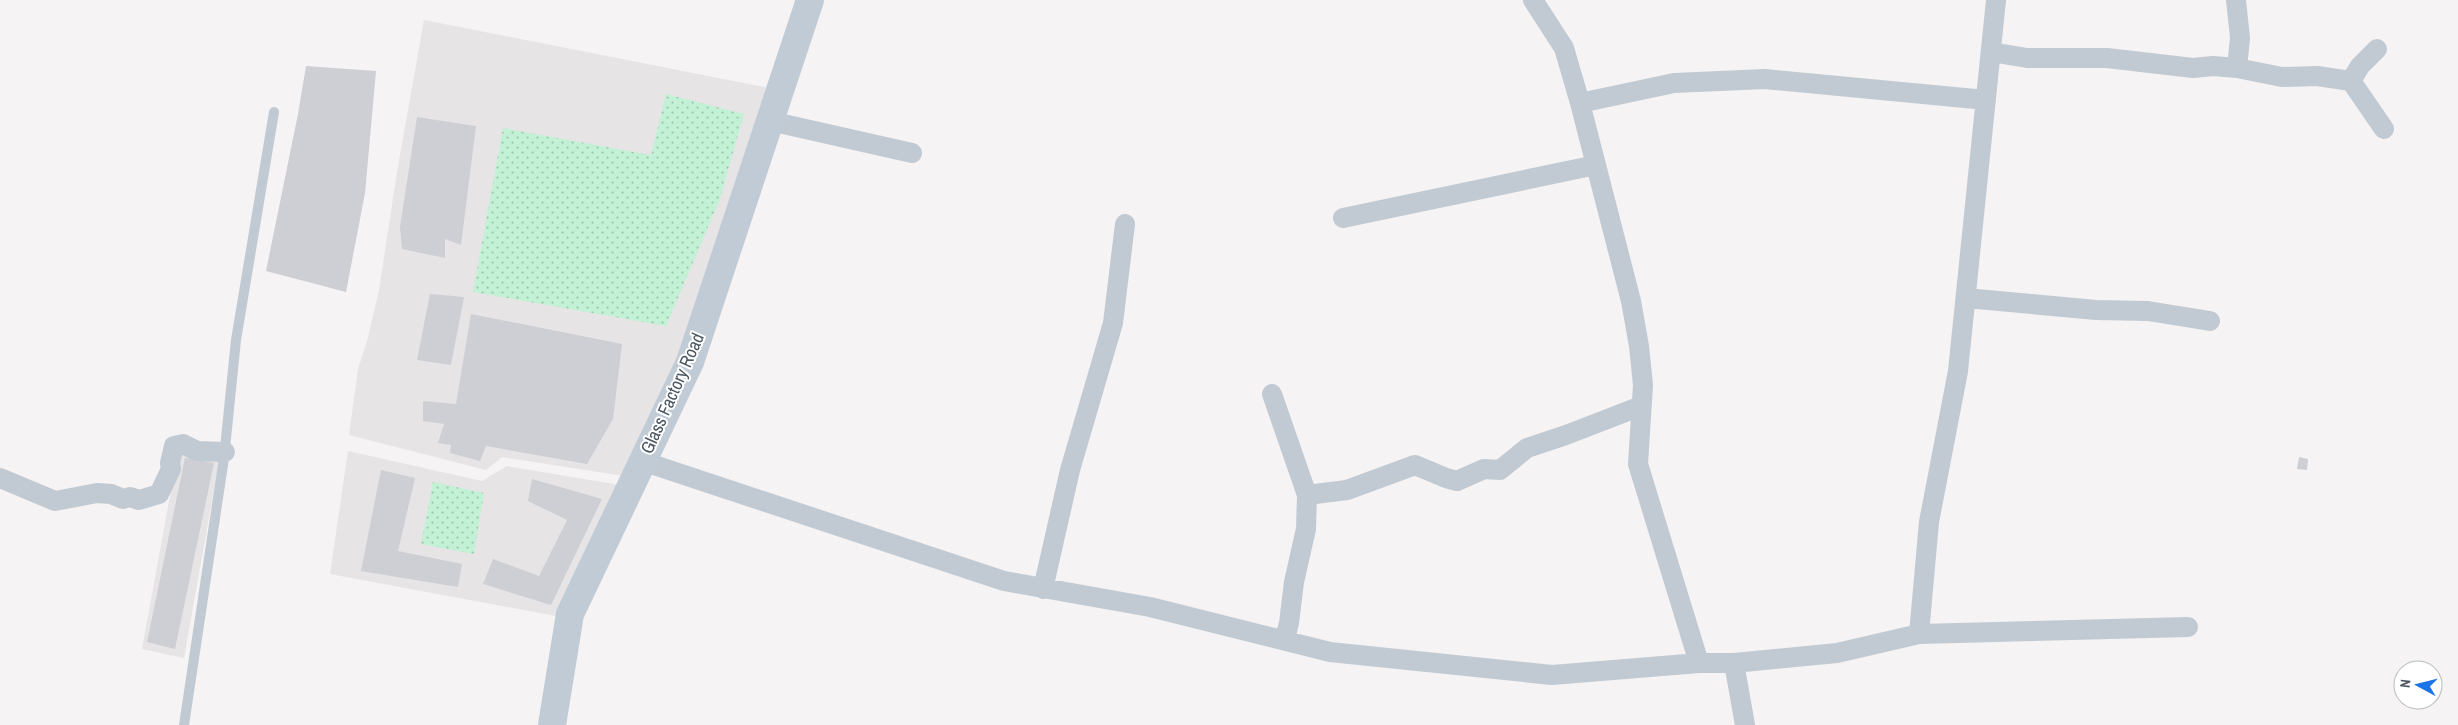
<svg xmlns="http://www.w3.org/2000/svg" width="2458" height="725" font-family="'Archivo Narrow',sans-serif">
	<style>
		.education { fill: #e6e4e5 }
		.green { fill: url(#green-dots) }
		.building { fill: #cdcfd5 }
		.lines { fill: none; stroke-linecap: round; stroke-linejoin: round }
		.service { stroke: #c1cad2; stroke-width: 10 }
		.minor { stroke: #c1cad2; stroke-width: 20 }
		.secondary { stroke: #c1cbd6; stroke-width: 28 }
		.labels { text-anchor: middle; dominant-baseline: central; stroke-width: 4; stroke-linejoin: round; paint-order: stroke }
		.street-label { font-size: 18px; fill: #4a5661; stroke: #fff }
	</style>
	<defs>
		<pattern id="green-dots" width="8" height="8" patternUnits="userSpaceOnUse" patternTransform="scale(1.25)"><rect width="8" height="8" fill="#c3f1d5"/><path d="M2 2h.1M6 6h.1" fill="none" stroke="#a0c6b0" stroke-width="1.8" stroke-linecap="round"/></pattern>
	</defs>
	<rect width="100%" height="100%" fill="#f5f3f3"/>
	<path class="education" d="M424 20 769 88 692 334 624 476 502 457 486 470 349 435 358 369 368 338 379 290 397 172Z
		M348 451 482 481 507 466 620 485 556 616 330 574Z
		M178 452 220 456 184 658 142 649Z"/>
	<path class="green" d="M666 94 744 114 720 199 666 326 473 292 503 128 651 155Z
		M433 482 484 493 474 554 421 544Z"/>
	<path class="building" d="M306 66 376 71 365 193 346 292 266 271 298 114Z
		M417 117 476 126 461 245 445 239V258L402 249 400 227Z
		M430 294 464 297 451 365 417 360Z
		M471 314 622 344 613 419 587 464 486 446 480 461 450 453 451 445 438 443 444 424 423 421V401L456 404Z
		M2299 457 2308 459 2307 470 2297 469Z
		M185 458 214 463 175 649 147 642Z
		M381 470 415 478 398 551 462 564 458 587 361 571Z
		M532 479 602 499 551 605 483 584 493 559 539 576 567 520 528 501Z"/>
	<g class="lines">
		<path class="service" d="M184 725 224 458 236 340 274 112"/>
		<path class="minor" d="M1533 0 1564 48 1580 103 1631 301 1639 346 1643 385 1638 464 1699 663
			M2236 0 2240 38 2237 68 2282 77 2317 76 2351 81 2384 129
			M1991 52 2027 58H2107L2193 68 2213 66 2237 68
			M2351 81 2360 66 2377 49
			M1580 103 1674 83 1765 79 1986 100
			M770 121 912 153
			M1343 218 1596 165
			M1966 298 2096 310 2148 311 2210 321
			M1272 394 1307 495 1306 529 1294 582 1289 623 1285 639
			M642 461 1004 581 1150 607 1330 652 1552 675 1699 663H1734L1837 653 1919 634 2188 627
			M0 478 55 501 97 493 111 494 123 499 130 497 139 500 159 494 171 469 170 463 174 446 183 444 197 451 225 452
			M1307 495 1347 490 1415 465 1446 478 1457 481 1484 469 1500 470 1527 448 1566 435 1641 406
			M1043 589 1070 470 1113 323 1125 224
			M1919 634 1929 522 1958 371 1996 0
			M1734 663 1745 725"/>
		<path class="secondary" d="M552 725 570 614 690 362 810 0"/>
	</g>
	<g class="labels">
		<g class="street-label">
			<text transform="translate(672 393) rotate(-66)">Glass Factory Road</text>
		</g>
	</g>
	<g transform="translate(2418 685) rotate(277)"><circle r="24" fill="#ffffff" stroke="#b7bbc0"/>
	<path d="M0-4L9 19L0 12L-9 19Z" fill="#1a73e8"/>
	<text y="-8" font-size="14" font-weight="bold" text-anchor="middle" fill="#4a5661">N</text>
	</g>
</svg>
